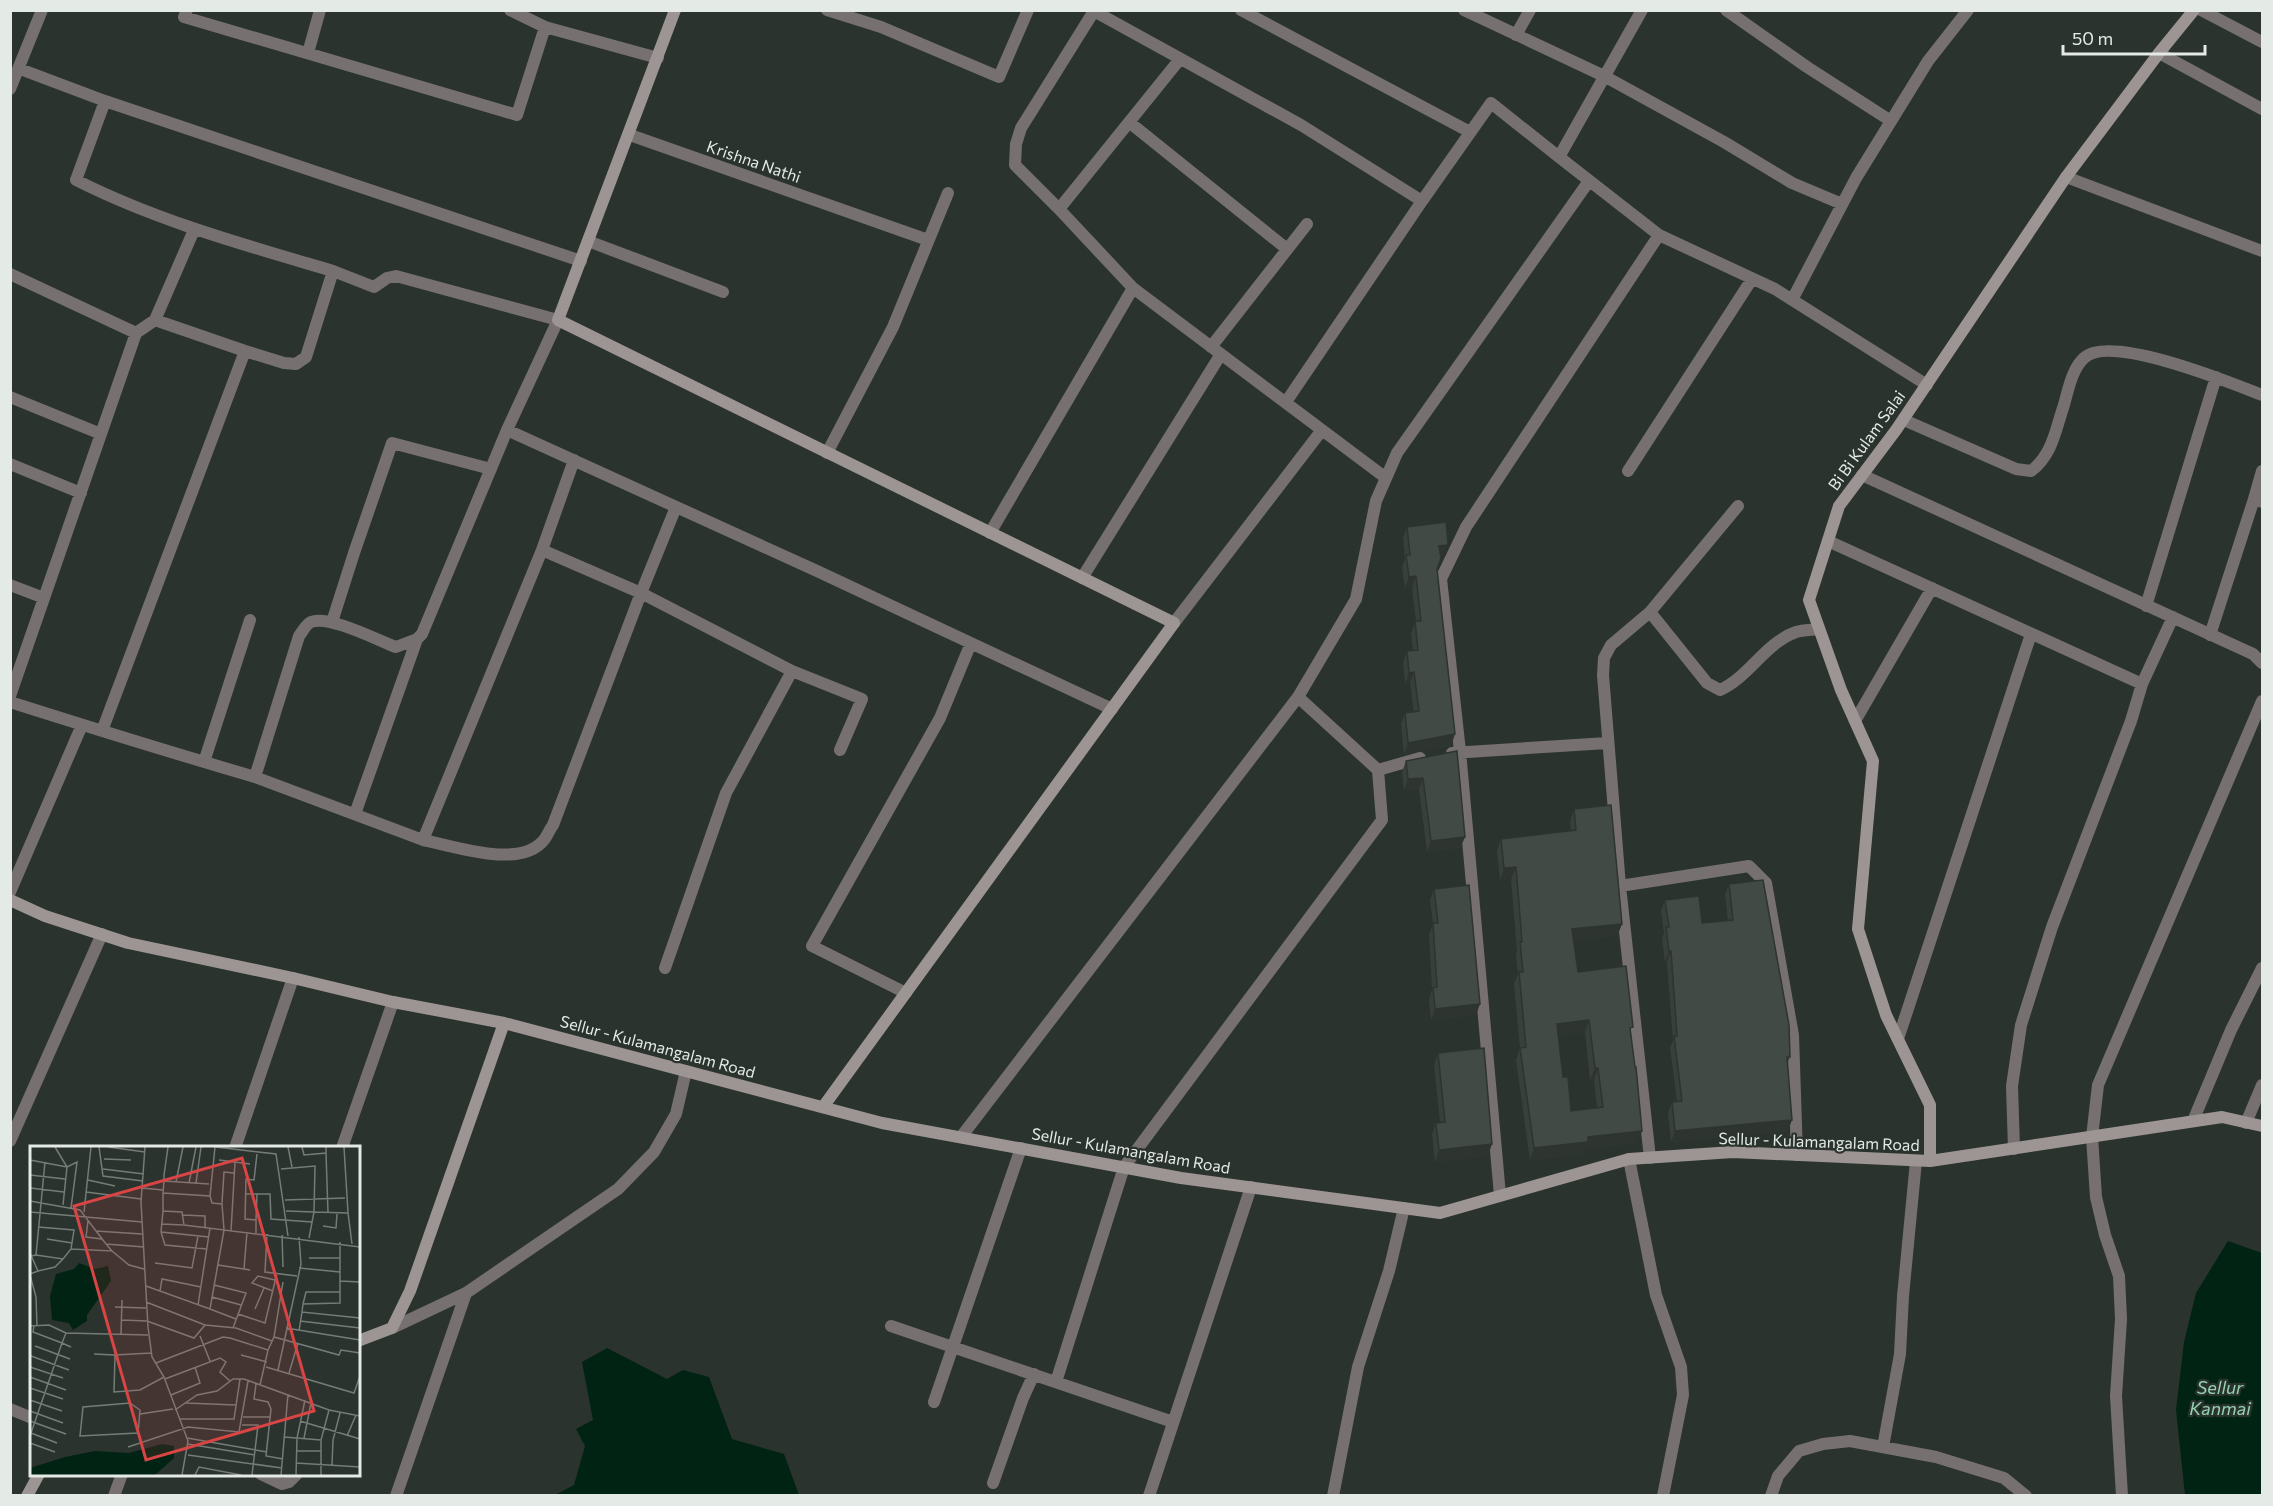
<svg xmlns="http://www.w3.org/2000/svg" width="2273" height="1506" font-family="Commissioner,sans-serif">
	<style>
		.water { fill: #012314 }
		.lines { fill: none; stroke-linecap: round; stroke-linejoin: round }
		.street { stroke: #767170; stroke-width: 12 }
		.secondary { stroke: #9d9593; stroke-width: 12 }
		.wall { fill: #39403b; fill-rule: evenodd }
		.shaded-wall { fill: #2e3430 }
		.building { fill: #424a45; stroke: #2e3430; stroke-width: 1.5; fill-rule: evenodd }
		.labels { text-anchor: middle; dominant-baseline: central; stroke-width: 4.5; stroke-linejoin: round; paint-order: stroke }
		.street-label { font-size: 16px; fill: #e4eae6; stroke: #2b332f }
		.water-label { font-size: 18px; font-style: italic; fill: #94d2b0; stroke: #2b332f }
		.inset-road { fill: none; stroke: #757c78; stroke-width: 1.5 }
		.view { fill: #d84544; fill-opacity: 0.15; stroke: #d84544; stroke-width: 3 }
		.inset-edge { fill: none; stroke: #e4eae6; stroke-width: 3 }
	</style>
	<rect width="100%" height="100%" fill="#2b332f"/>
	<path class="water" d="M2228 1241 2262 1253V1495H2185L2176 1410 2184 1342 2196 1293Z
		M607 1348 667 1379 683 1370 709 1377 732 1439 784 1454 799 1495H555L574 1485 585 1446 576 1429 593 1420 582 1362Z"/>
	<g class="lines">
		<path class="street" d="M187 10 184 17 517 115 545 27 658 58
			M510 10 545 27
			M827 10 881 27 999 77 1028 10
			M1092 10 1301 125 1422 201 1286 402
			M1241 10 1470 132
			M1464 10 1604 76 1724 142 1792 183 1842 204
			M1642 10 1559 157 1659 235
			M1726 10 1807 67 1891 121
			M2201 10 2262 42
			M1094 11 1021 128 1016 144 1015 165 1059 209 1180 59
			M1516 35 1530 10
			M308 53 320 10
			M2159 53 2262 109
			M20 69 105 101 581 261
			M10 89 42 10
			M105 101 76 180C157 221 245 245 333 271
			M1129 122 1287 249
			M630 135 928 240
			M2066 177 2262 251
			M1422 201 1491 103 1559 157
			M1059 209 1133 288
			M588 241 723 292
			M10 274 136 333 155 320 245 351
			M1792 300 1856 178 1928 61 1968 10
			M155 320 194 230
			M1211 347 1307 224
			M10 397 101 434
			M1904 420 2016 469 2031 471C2052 455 2055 432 2063 408 2068 392 2071 370 2084 358 2110 333 2231 383 2262 395
			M507 430 817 571 1112 709
			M827 453 893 327 948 193
			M10 464 81 493
			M1628 471 1752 279
			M1862 475 2253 654 2262 663
			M2254 499 2262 471
			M990 533 1133 288 1386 478
			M1828 541 2142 684 2131 721 2052 927 2021 1025 2012 1086 2014 1149
			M542 550 641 593 792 671 726 793 665 968
			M1082 578 1221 354
			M10 585 44 598
			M2146 606 2216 377
			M1650 612 1738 506
			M332 622 354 553 392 443 491 469
			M1174 623 1322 430
			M2210 635 2254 499 2262 502
			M792 671 862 699 840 750
			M2142 684 2173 617
			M10 696 136 333
			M10 702C92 728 173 753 255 777L299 636C303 631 306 624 311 622 329 615 377 640 396 647L417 639 422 634 507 430 558 320 396 276 387 278 374 287 333 271 306 357 296 364 284 363 245 351 102 731
			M1855 721 1932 588
			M1452 753 1607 743
			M204 762 250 620
			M1378 770 1420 758
			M255 777 423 840 542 550 574 460
			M355 814 417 639
			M423 840C454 846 519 869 543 841 547 837 549 830 553 825L641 593 676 507
			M1620 886 1749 866 1766 883 1793 1035 1797 1155
			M10 892 82 725
			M906 993 812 946 940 718 971 643
			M1898 1039 2031 634
			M2193 1121 2231 1030 2262 968
			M2246 1123 2262 1085
			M961 1137 1298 697 1356 599 1376 501 1397 453 1589 181
			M10 1141 102 934
			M235 1148 293 978
			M342 1148 393 1002
			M1650 1158 1620 886 1603 675 1604 658 1611 645 1650 612 1707 683 1720 690C1749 677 1765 643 1796 632 1803 630 1812 630 1819 629
			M1629 1159 1656 1295 1681 1367 1683 1395 1663 1496
			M1500 1195 1460 751 1441 579 1466 527 1659 235 1775 289 1927 385
			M466 1293 618 1189 654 1152 676 1114 686 1071
			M891 1326 1173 1422
			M392 1328 466 1293 396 1496
			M1056 1382 1124 1167 1382 820 1378 770 1298 697
			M934 1402 1021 1148
			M10 1409 32 1418
			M1883 1447 1900 1354 1903 1296 1916 1161
			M261 1474 282 1484 289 1482 297 1474
			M993 1483 1023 1398 1034 1374
			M114 1496 122 1474
			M1149 1496 1251 1187
			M1333 1496 1358 1367 1389 1271 1404 1208
			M1771 1496 1778 1476 1799 1451 1823 1444 1850 1441 1936 1457 2004 1478 2026 1496
			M2122 1496 2116 1396 2121 1319 2119 1276 2105 1235 2096 1197 2092 1137 2098 1085 2262 701"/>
		<path class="secondary" d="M675 10 558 320 1174 623 823 1107
			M10 900 45 916 128 943 293 978 393 1002 504 1023 882 1123 1181 1178 1440 1213 1629 1159 1733 1152 1930 1161 2222 1117 2262 1126
			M1930 1161V1105L1886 1015 1858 929 1873 761 1841 690 1809 600 1839 506 1896 430 2066 177 2159 53 2194 10
			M358 1341 392 1328 410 1291 504 1023
			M27 1496 39 1474"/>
	</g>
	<path class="wall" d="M1407 527 1443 556H1440L1437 569 1451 746 1404 754 1401 724 1405 713 1414 712 1410 683 1405 684 1403 663 1407 651H1413L1411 633 1416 621 1412 588H1405L1402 567 1405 559 1403 538Z
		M1457 751 1465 837 1460 848 1427 852 1419 789 1404 790 1402 772 1406 761Z
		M1574 809 1622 924 1617 936 1574 941 1578 972 1631 1033 1637 1143 1586 1149 1584 1154 1530 1160 1516 1060 1520 1048 1514 984 1518 974 1516 954 1517 950 1511 879 1500 880 1497 851 1501 839 1571 831 1570 821ZM1585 1032 1590 1080H1594L1597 1108 1571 1111 1563 1077 1558 1035Z
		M1729 884 1790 1057 1788 1062V1131L1671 1142 1668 1113 1672 1102H1677L1670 1047 1673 1041 1667 962H1665L1662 938 1664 933 1661 911 1665 900 1702 923 1728 921 1725 895Z
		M1434 889 1476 1015 1431 1020 1429 999 1432 989 1429 934 1433 924 1430 900Z
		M1438 1053 1488 1156 1435 1162 1432 1134 1436 1123H1440L1434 1065Z"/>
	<path class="shaded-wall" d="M1448 543 1443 556 1435 557 1439 546Z
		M1416 576 1412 588H1405L1409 577Z
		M1414 672 1410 683 1405 684 1409 673Z
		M1455 734 1451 746 1404 754 1408 743Z
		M1423 778 1419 789 1404 790 1408 779Z
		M1465 837 1460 848 1427 852 1431 841Z
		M1516 867 1511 879 1500 880 1504 868Z
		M1622 924 1617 936 1568 942 1572 929Z
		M1669 951H1671L1667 962H1665Z
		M1480 1004 1476 1015 1431 1020 1435 1009Z
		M1589 1020 1585 1032 1553 1036 1557 1024Z
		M1595 1068H1598L1594 1080H1590Z
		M1792 1120 1788 1131 1671 1142 1675 1131Z
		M1642 1131 1637 1143 1586 1149 1584 1154 1530 1160 1534 1148 1588 1137Z
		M1492 1144 1488 1156 1435 1162 1439 1150Z"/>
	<path class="building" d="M1446 522 1448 543 1447 545 1439 546 1441 558 1437 569 1455 734 1408 743 1405 713 1419 711 1414 672 1409 673 1407 651 1418 650 1415 621H1421L1416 576 1409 577 1406 555H1410L1407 527Z
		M1457 751 1465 837 1431 841 1423 778 1408 779 1406 761Z
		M1611 805 1622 924 1572 929 1578 972 1626 966 1633 1027 1630 1028 1635 1067H1636L1642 1131 1588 1137V1142L1534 1148 1520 1048 1526 1047 1519 972H1523L1520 942H1522L1516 867 1504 868 1501 839 1576 830 1574 809ZM1589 1020 1595 1068H1598L1603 1107 1571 1111 1568 1077H1563L1557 1024Z
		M1763 880 1789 1025 1790 1057H1787L1792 1120 1675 1131 1672 1102 1682 1101 1674 1036H1677L1671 951H1669L1666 927H1669L1665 900 1699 896 1702 923 1733 920 1729 884Z
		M1469 885 1480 1004 1435 1009 1433 988 1437 987 1433 923H1438L1434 889Z
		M1484 1048 1492 1144 1439 1150 1436 1123 1445 1122 1438 1053Z"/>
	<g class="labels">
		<g class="street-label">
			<text transform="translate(754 161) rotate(19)">Krishna Nathi</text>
			<text transform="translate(1866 440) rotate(-54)">Bi Bi Kulam Salai</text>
			<text transform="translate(658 1046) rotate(15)">Sellur - Kulamangalam Road</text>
			<text transform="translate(1819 1141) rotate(2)">Sellur - Kulamangalam Road</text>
			<text transform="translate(1131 1150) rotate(10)">Sellur - Kulamangalam Road</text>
		</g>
		<g class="water-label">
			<text x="2220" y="1387">Sellur<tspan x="2220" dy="21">Kanmai</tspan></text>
		</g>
	</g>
	<g transform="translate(30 1146)">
		<rect width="330" height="330" fill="#2b332f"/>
		<path d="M49 117 65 123 78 120 81 135 57 169V175L43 184 39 177 22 174 20 150 26 128 44 123ZM132 298 144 300V312L125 329H0V322L35 311 65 305 99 307Z" fill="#012314"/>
		<path class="inset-road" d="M25 1 37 21 33 59M69 1 73 30 113 35M78 1 115 6M115 1 111 56 118 181 122 211 134 231 158 295 152 329M186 1 246 8 258 90M258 1 262 21M272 1 274 9 296 7V1M314 1 318 67M296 7 298 67M74 13 101 14M0 14 37 21 47 16 41 62M189 14 220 18M73 23 114 28M251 23 285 20 284 66 318 67 322 98M0 29 35 33M58 34 85 40M134 35 179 38M146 36 153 1M159 37 166 1M166 37 171 1M0 42 34 46M112 42 133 44M56 46 111 53M133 47 180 50 182 57 192 58 194 84 154 79 152 66 133 65V47L134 35V29L138 1M215 48H240L241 73 282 76M180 50 185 1M255 54 315 52M0 55 50 64 76 98 114 101M192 57 194 26 204 27M133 65 131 86 179 91M256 65 284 66 279 92M0 66 112 76M54 66 61 1M153 69 175 70V82M226 74 227 48M58 75 56 91 72 93M132 78 153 79M293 80 306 82 307 68M8 81 44 84 41 103M66 85 112 88M201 85 205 16M131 86 135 99 177 103M226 87V74L215 73 216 33 224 34 227 8M237 88 235 126 267 130M252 89 253 121M17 93 42 97M82 105 99 119 114 123M0 107 8 125 0 128M6 109 33 113 41 103 82 105 76 98M1 110 6 109 15 16M279 112H310M125 117 162 122 168 90M188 119 220 124M269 122 310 126M214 123 217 86M8 125 25 121 33 113M0 129 6 151 7 180M310 135 330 136M184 139 216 147 203 182M116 140 180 163 194 84 330 101M130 145 132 133 171 141M243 145 222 137 228 130 245 134M182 151 211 159M116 156 175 179 206 182 242 195M273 158 276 146H310M168 159 180 82M85 161 116 162M180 163 206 173M225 163 234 142M272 166 273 158 310 157V96M208 168 235 177 247 127M91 174 117 175 164 192 175 179M270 175 330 182M0 180 19 179 36 187M256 182 330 194M269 185 272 166 330 172M91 188 92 154M170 190 180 215M244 191 253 136M5 200 40 213M41 201 32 197 36 187 118 189M238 204 244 191 309 209 311 204 330 207M121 207 85 209 84 246 110 244 134 231M64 208 85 209M211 209 237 216M1 210 39 224M126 217 193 191 200 192 238 204 230 239M0 221 33 232M236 221 324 247 330 230M248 224 271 118 269 91M259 227 268 197M0 231 36 244M135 233 190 212 196 216 190 226 200 235M226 238 224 253 238 256 241 263 236 310 253 313M0 242 33 253M141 249 170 237 165 221M0 254 32 265M100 257 110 264 108 287 50 290 53 261ZM156 257 206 259M145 264 167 249 187 245 203 233H214L299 264 330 270M0 265 33 277M110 268 143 263M213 271H240M149 273H204L210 233M0 275 36 288M270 275 330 293M212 279H228L222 329M1 287 27 297M0 290 32 197 3 186 4 180M317 290 326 269M254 291 291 294M157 292 237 306M274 292 281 257M0 297 25 306M158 298 225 309M98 301 158 281 209 286 218 235M266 305H291M158 309 252 322M266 317 330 321M302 319 303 294 310 267M165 329 169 321 211 329M251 329 258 248M266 329 267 292 275 254M291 329V294L299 264"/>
		<path class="view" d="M212 12 284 265 116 314 44 60Z"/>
		<rect width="330" height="330" class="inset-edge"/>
	</g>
	<rect width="2273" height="1506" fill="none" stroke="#e4eae6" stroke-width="24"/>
	<path d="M2063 45v9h142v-9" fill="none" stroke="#e4eae6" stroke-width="3"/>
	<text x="2072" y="45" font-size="18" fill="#e4eae6" stroke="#2b332f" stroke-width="4.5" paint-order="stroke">50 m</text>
</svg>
